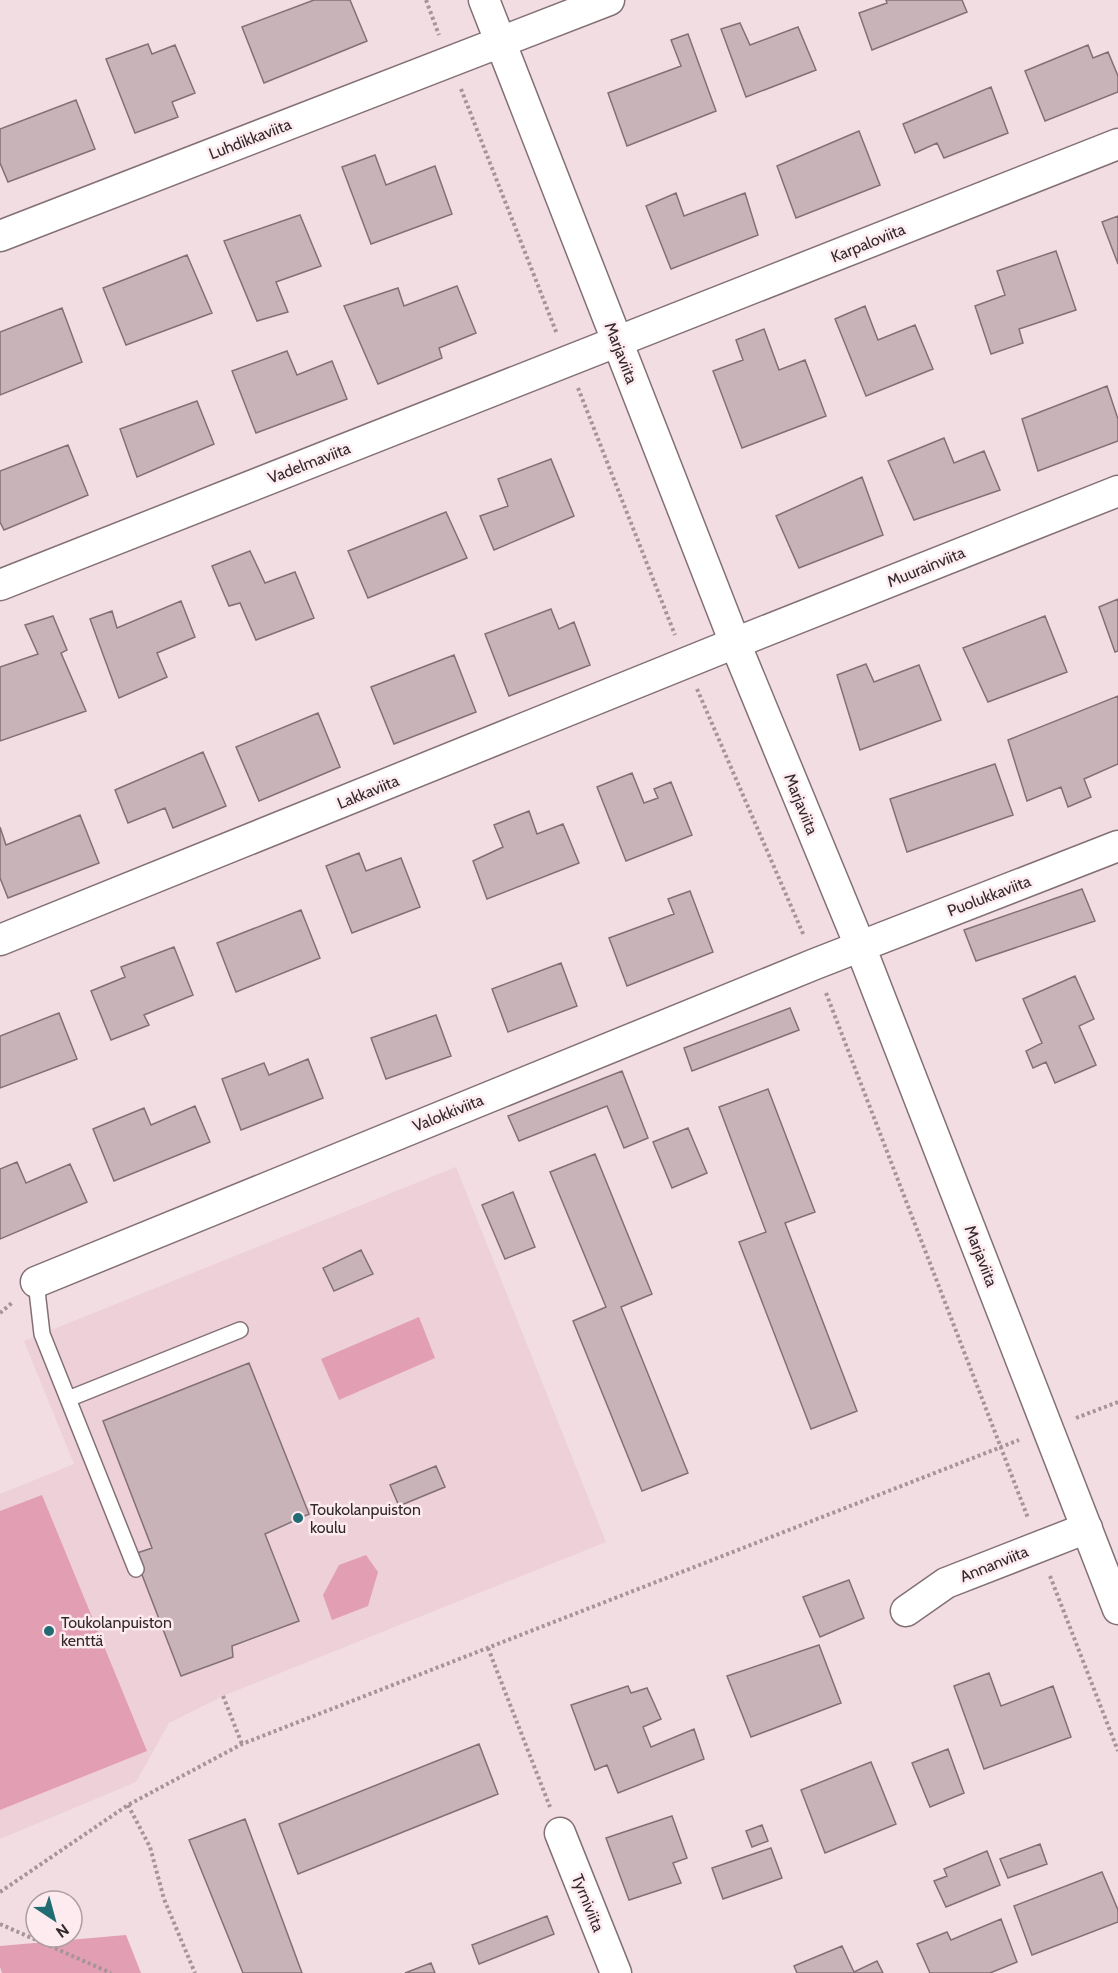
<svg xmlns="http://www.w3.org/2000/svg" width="1118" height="1973" font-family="Cabin,sans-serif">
  <rect width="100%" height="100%" fill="#f2dde3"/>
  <path fill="#edd0d8" d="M 456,1167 L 606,1542 L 223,1696 L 169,1723 L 136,1782 L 0,1839 L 0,1494 L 74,1464 L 24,1341 Z"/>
  <path fill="#e29eb3" d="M 419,1317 L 435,1358 L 339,1400 L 321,1359 Z
    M 42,1495 L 147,1751 L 0,1810 L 0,1511 Z
    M 366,1555 L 378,1572 L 368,1606 L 332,1620 L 323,1595 L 339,1565 Z
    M 126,1935 L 141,1973 L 2,1973 L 0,1967 L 0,1946 Z"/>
  <path fill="#c8b3b9" stroke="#837076" stroke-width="1.5" d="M 314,0 L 350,0 L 367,41 L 264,83 L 242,27 Z
    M 886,0 L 962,0 L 967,12 L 872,50 L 859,13 L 887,3 Z
    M 740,23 L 750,45 L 798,27 L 816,70 L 746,97 L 721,29 Z
    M 688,34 L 716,111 L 627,146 L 608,93 L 681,66 L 671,40 Z
    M 148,44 L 152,54 L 175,45 L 195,93 L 172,102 L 178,117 L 135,133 L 106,59 Z
    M 1088,45 L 1093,58 L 1108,52 L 1118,76 L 1118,92 L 1045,121 L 1025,71 Z
    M 991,87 L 1008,133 L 944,158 L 937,143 L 915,153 L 903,124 Z
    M 76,100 L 95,149 L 8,182 L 0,163 L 0,129 Z
    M 859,131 L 880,185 L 796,218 L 777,166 Z
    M 375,155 L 386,185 L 435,166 L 452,214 L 371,244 L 342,167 Z
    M 676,193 L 684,216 L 745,193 L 758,235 L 671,269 L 646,206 Z
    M 300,215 L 321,266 L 276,282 L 288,312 L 257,321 L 224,241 Z
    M 1118,216 L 1118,264 L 1102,222 Z
    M 1056,251 L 1076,310 L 1019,329 L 1023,343 L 991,354 L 975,306 L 1005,295 L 997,271 Z
    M 187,255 L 212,313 L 126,345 L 103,288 Z
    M 457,286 L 476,333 L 439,348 L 442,358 L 378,384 L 344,306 L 398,288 L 404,306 Z
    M 865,306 L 878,340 L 915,325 L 933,369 L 866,396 L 835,319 Z
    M 62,308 L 82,362 L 0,395 L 0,332 Z
    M 764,329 L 779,370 L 805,360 L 826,416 L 742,448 L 713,371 L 743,360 L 736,340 Z
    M 287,351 L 297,375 L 332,361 L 347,399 L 256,433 L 232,371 Z
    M 1107,386 L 1118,419 L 1118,441 L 1038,471 L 1022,419 Z
    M 197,401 L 214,444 L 137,477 L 120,429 Z
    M 944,438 L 954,463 L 984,451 L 1000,490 L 914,520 L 888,461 Z
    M 68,445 L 88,495 L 4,530 L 0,522 L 0,471 Z
    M 551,459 L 574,516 L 494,550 L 480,516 L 508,506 L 498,479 Z
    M 862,477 L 883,535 L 799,568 L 776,516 Z
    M 446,512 L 467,558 L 368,598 L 348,551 Z
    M 250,551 L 265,583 L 295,572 L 314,618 L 256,640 L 240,603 L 229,606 L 212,566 Z
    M 1118,599 L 1118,651 L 1115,652 L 1099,607 Z
    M 181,601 L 195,637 L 157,653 L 167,677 L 119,698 L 90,619 L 112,611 L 117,628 Z
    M 551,609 L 559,629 L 574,622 L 590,665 L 509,696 L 485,634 Z
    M 53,616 L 67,650 L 61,653 L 86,711 L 0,741 L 0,667 L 38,654 L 25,625 Z
    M 1045,616 L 1067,672 L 988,702 L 963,648 Z
    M 454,655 L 476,712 L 394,744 L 371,687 Z
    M 866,664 L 874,682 L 919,665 L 941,720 L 860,750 L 837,675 Z
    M 1118,696 L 1118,764 L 1084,779 L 1091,797 L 1068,807 L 1061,787 L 1027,801 L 1008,740 Z
    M 318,713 L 340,767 L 259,801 L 236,747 Z
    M 203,752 L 226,806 L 173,828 L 165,808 L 128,823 L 115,790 Z
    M 995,764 L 1013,815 L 907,852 L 890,799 Z
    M 632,773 L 644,803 L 658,798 L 654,789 L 671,782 L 692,835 L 626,861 L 597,787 Z
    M 529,811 L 537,834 L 563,824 L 579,863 L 487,899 L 473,861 L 503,847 L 494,825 Z
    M 80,815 L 99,863 L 8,898 L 0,878 L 0,827 L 6,845 Z
    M 359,853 L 366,871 L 401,858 L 420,907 L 352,933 L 326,866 Z
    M 1082,889 L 1095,921 L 976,961 L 964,930 Z
    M 690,891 L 713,952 L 627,986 L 609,938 L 674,914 L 668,899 Z
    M 301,910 L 320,958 L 236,992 L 217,943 Z
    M 174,947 L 193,995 L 144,1015 L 149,1025 L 111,1040 L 91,991 L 125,977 L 121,967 Z
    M 561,963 L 577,1006 L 508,1032 L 492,989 Z
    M 1075,976 L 1094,1019 L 1079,1026 L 1096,1065 L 1055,1083 L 1046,1062 L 1033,1068 L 1026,1051 L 1042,1043 L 1023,999 Z
    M 790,1008 L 799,1030 L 692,1071 L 684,1048 Z
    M 59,1013 L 77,1059 L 0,1088 L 0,1036 Z
    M 436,1015 L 451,1056 L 386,1079 L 371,1038 Z
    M 308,1059 L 323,1098 L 241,1130 L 222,1079 L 264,1063 L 269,1075 Z
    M 622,1071 L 648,1138 L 624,1148 L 607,1106 L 519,1141 L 508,1116 Z
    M 768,1089 L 815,1212 L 785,1223 L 857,1411 L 811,1429 L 739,1242 L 766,1232 L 719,1107 Z
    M 195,1106 L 210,1142 L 114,1181 L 93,1129 L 144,1108 L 151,1125 Z
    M 688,1128 L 707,1173 L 672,1188 L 653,1142 Z
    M 595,1154 L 652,1294 L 621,1307 L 688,1473 L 642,1491 L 573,1321 L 606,1307 L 550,1172 Z
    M 17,1162 L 26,1183 L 70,1164 L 87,1202 L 0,1239 L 0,1169 Z
    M 513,1192 L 535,1247 L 505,1259 L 482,1205 Z
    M 361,1250 L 373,1274 L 334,1291 L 323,1268 Z
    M 249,1363 L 309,1514 L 265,1534 L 299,1621 L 232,1646 L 233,1657 L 181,1676 L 134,1554 L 152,1548 L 103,1421 Z
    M 436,1466 L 445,1487 L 399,1506 L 390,1485 Z
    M 849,1580 L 864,1618 L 820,1637 L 803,1597 Z
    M 819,1645 L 841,1703 L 751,1737 L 727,1676 Z
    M 989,1673 L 1001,1706 L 1053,1686 L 1071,1737 L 984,1769 L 954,1686 Z
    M 628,1686 L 631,1693 L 647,1688 L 661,1719 L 643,1727 L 651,1747 L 694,1729 L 704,1759 L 618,1793 L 607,1765 L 595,1770 L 571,1705 Z
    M 479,1744 L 498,1794 L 298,1874 L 279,1824 Z
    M 948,1749 L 964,1793 L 930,1807 L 912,1763 Z
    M 871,1762 L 896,1824 L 825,1853 L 801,1790 Z
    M 672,1816 L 687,1858 L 673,1863 L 681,1883 L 629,1900 L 606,1838 Z
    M 245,1819 L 302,1973 L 243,1973 L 189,1840 Z
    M 762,1825 L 768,1841 L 752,1847 L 746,1831 Z
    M 1040,1844 L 1047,1864 L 1008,1878 L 1000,1859 Z
    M 771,1848 L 782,1878 L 723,1899 L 712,1868 Z
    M 987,1851 L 1000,1885 L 946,1907 L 934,1881 L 947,1876 L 944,1869 Z
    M 1102,1872 L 1118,1910 L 1118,1922 L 1032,1955 L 1014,1906 Z
    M 547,1916 L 554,1934 L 479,1964 L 472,1945 Z
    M 1001,1919 L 1017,1962 L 990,1973 L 930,1973 L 917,1944 L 947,1932 L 951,1940 Z
    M 842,1946 L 854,1972 L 877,1961 L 883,1973 L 797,1973 L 794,1966 Z
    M 431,1963 L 435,1973 L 405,1973 Z"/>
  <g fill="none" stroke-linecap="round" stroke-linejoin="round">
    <g stroke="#837075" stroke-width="18">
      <path id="service" d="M 36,1282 L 42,1334 L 136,1569
        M 68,1399 L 240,1330"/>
    </g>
    <g stroke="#837075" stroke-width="33">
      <path id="minor" d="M 484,0 L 735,643 L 860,946 L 1118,1609
        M 0,236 L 609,0
        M 0,585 L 1118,144
        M 0,940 L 735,643 L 1118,491
        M 36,1282 L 815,964 L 1118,846
        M 906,1611 L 946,1583 L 1087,1528
        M 560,1833 L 616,1973"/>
    </g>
    <path stroke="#a59599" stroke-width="4" stroke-dasharray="3 3" stroke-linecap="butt" d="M 426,0 L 439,35
      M 461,89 L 557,334
      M 578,388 L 675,635
      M 697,689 L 804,936
      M 826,993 L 1028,1518
      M 0,1313 L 13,1302
      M 1076,1418 L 1118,1402
      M 1050,1576 L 1118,1751
      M 488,1648 L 550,1807
      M 223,1696 L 242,1744
      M 128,1805 L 150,1847 L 164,1899 L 195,1973
      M 0,1892 L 128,1805 L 242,1744 L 1019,1440
      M 0,1924 L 111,1973"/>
    <use href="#service" stroke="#fff" stroke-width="15"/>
    <use href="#minor" stroke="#fff" stroke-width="30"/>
  </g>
  <g fill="#216c73" stroke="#fdebf0" stroke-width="2">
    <circle cx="298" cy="1518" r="6"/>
    <circle cx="49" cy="1631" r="6"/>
  </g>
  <g text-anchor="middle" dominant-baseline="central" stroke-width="5" stroke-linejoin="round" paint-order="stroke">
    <g font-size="16" fill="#322a2c" stroke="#fdebf0">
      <text transform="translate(250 139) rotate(-21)">Luhdikkaviita</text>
      <text transform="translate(868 243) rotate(-22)">Karpaloviita</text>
      <text transform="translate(621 353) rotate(69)">Marjaviita</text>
      <text transform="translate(309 463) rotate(-21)">Vadelmaviita</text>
      <text transform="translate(926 567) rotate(-22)">Muurainviita</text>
      <text transform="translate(368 792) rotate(-22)">Lakkaviita</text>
      <text transform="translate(801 804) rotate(68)">Marjaviita</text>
      <text transform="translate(989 896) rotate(-21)">Puolukkaviita</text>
      <text transform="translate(448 1113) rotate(-22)">Valokkiviita</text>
      <text transform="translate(981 1256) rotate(69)">Marjaviita</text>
      <text transform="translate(994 1564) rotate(-22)">Annanviita</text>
      <text transform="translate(588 1903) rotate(68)">Tyrniviita</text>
    </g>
    <g font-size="16" fill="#322a2c" stroke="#fdebf0" text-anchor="start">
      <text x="310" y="1509">Toukolanpuiston<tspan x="310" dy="18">koulu</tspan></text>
      <text x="61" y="1622">Toukolanpuiston<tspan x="61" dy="18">kenttä</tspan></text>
    </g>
  </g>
  <g transform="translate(54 1919) rotate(144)"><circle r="28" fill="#fdebf0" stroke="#ac9ea2" stroke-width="1.5"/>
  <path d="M0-4.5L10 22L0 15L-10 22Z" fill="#216c73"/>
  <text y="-9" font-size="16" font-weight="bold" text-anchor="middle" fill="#322a2c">N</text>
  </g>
</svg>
